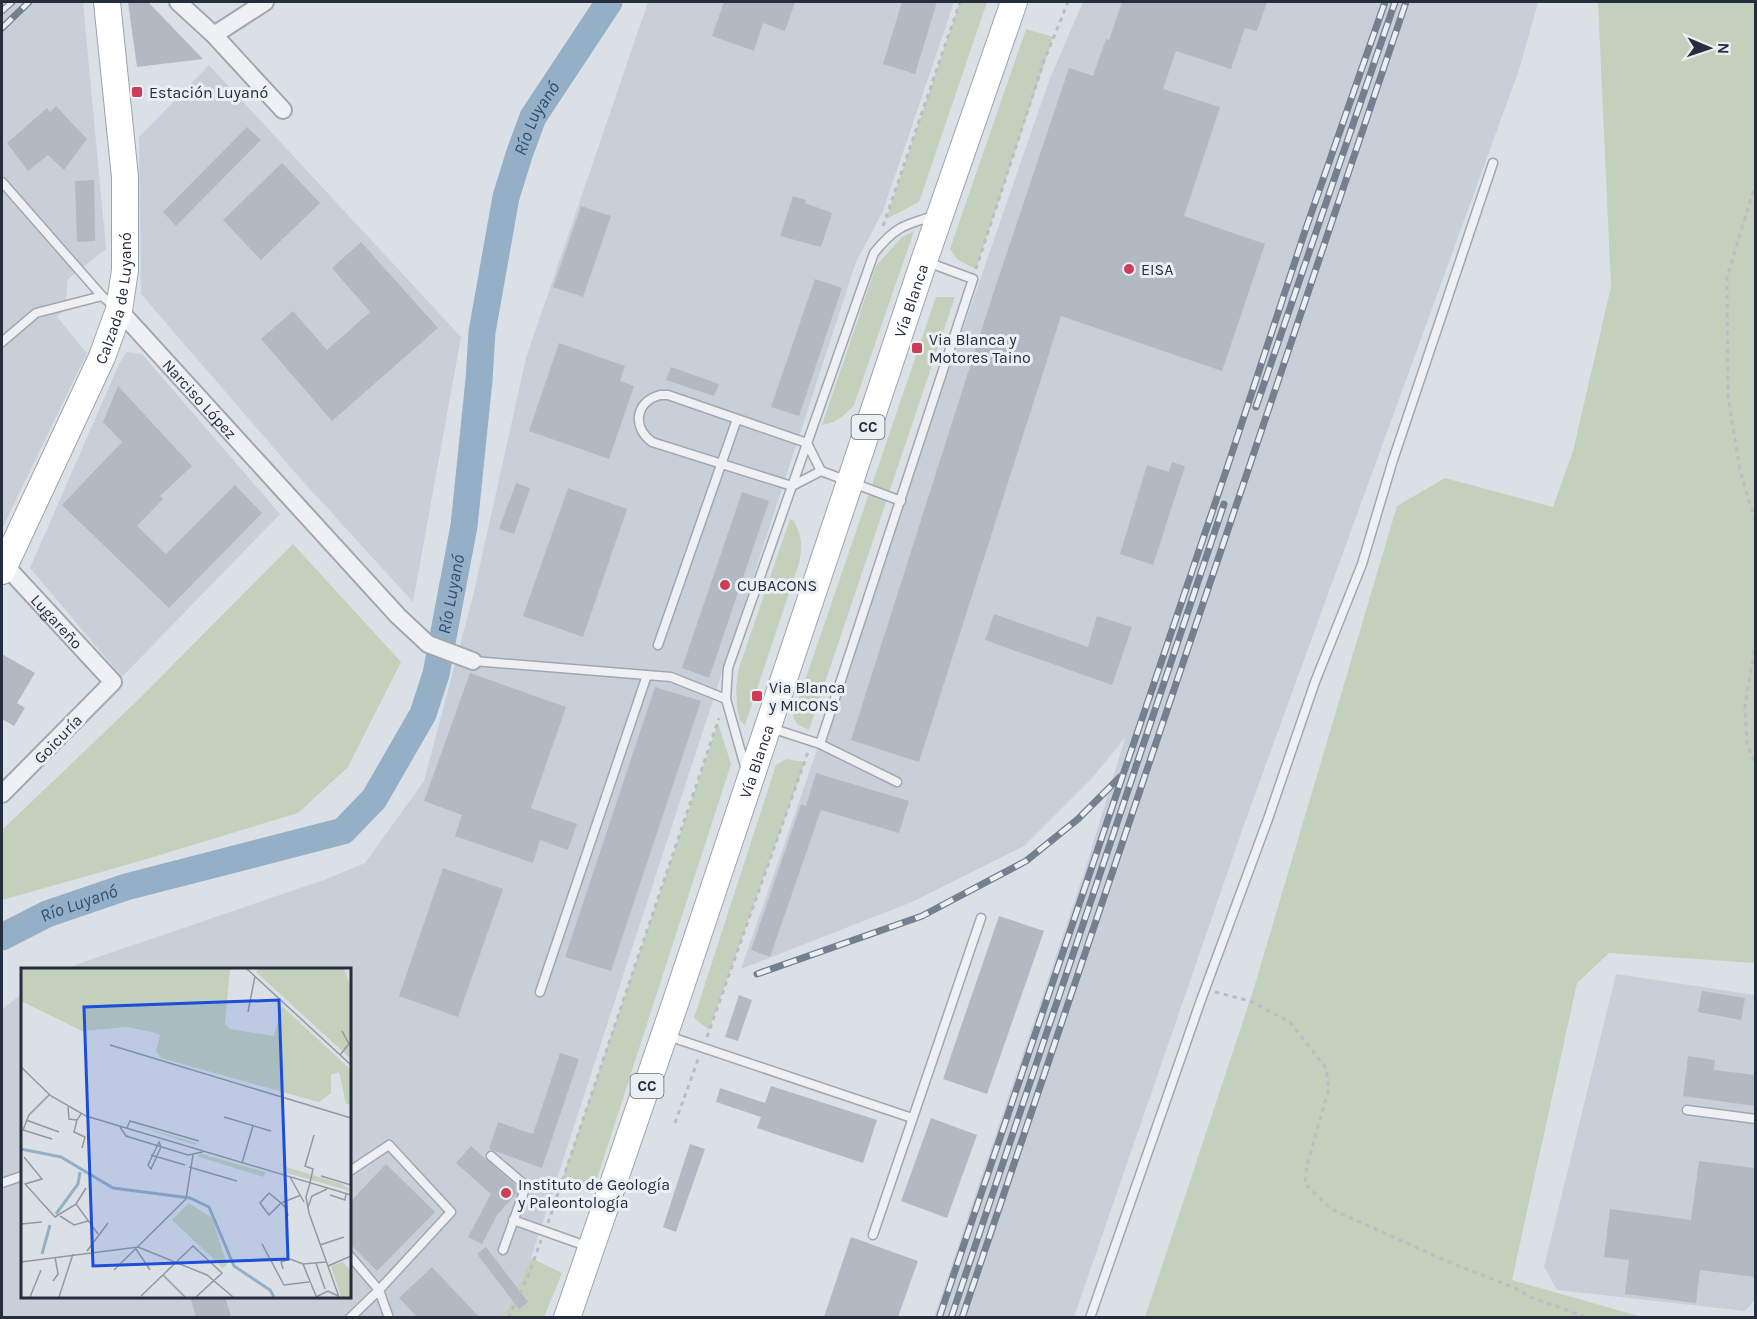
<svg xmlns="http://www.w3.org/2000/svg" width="1757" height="1319" font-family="Karla,sans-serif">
  <rect width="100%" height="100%" fill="#dbe0e6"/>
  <path fill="#c9cfd8" d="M 2,2 L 83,2 L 106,249 L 68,279 L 65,309 L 57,317 L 87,353 L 2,529 Z
    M 648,2 L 954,2 L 883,211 L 856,262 L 531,1258 L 511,1302 L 500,1317 L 2,1317 L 2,1009 L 22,994 L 22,1296 L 350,1296 L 350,970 L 63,969 L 324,880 L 365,863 L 424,781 L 473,596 L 526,358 Z
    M 1083,2 L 1538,2 L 1520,67 L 1245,822 L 1074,1317 L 934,1317 L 1086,867 L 1125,738 L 1092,778 L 1024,846 L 912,902 L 741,969 L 1050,78 Z
    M 209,65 L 461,337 L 413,602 L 299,477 L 141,294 L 139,137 Z
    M 127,352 L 142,354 L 280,514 L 122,677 L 30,568 L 120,362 Z
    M 1616,974 L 1755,995 L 1755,1300 L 1745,1311 L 1557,1290 L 1544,1267 Z"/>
  <path fill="#c2d0bc" d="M 960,2 L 987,2 L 919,202 L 886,219 Z
    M 1598,2 L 1756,2 L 1755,963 L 1609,953 L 1577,983 L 1512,1280 L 1642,1317 L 1145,1317 L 1253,991 L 1397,506 L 1445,478 L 1553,507 L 1573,451 L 1611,287 Z
    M 1026,29 L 1053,37 L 976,269 L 958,260 L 950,249 Z
    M 914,231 L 854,405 C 844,416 838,422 822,425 L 876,266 L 902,237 Z
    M 936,297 L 955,297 L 809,730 L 797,724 L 793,716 Z
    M 790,519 L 794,521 C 802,538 803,544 799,563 L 745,725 L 740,721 L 737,706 L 736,687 L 739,668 Z
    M 293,544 L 401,662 L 348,767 L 298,813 L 140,861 L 2,900 L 2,830 L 137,701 Z
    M 718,723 L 731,764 L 594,1188 L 563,1177 Z
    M 786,759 L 805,762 L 709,1030 L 694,1018 L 776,765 Z
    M 531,1258 L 562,1273 L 544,1317 L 500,1318 L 511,1302 Z"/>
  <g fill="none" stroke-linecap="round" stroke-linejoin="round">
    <path stroke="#95afc7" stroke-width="27" id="s1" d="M 2,937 L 47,914 L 126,887 L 343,831 L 374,799 L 423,714 L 436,674 L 464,526 L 479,380 L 482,332 L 506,197 L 520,152 L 533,117 L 609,2"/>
  </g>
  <path fill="#b2b9c3" d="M 128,2 L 148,2 L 203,59 L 137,67 Z
    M 724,2 L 795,2 L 785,31 L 763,23 L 754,51 L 712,36 Z
    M 902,2 L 937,2 L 915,74 L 883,64 Z
    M 1122,2 L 1267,2 L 1257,31 L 1245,28 L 1231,69 L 1176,51 L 1163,89 L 1220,107 L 1184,216 L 1265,244 L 1222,371 L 1061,316 L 919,762 L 851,740 L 993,294 L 1069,68 L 1093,76 L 1106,39 L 1109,40 Z
    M 56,106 L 87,139 L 64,170 L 48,155 L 28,171 L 7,143 L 47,108 L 50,112 Z
    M 247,127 L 261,140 L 176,226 L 163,212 Z
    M 282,163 L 320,203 L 261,260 L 223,220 Z
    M 94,180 L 95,241 L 77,242 L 75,181 Z
    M 793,196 L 806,200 L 805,203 L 832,213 L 821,247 L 780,236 Z
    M 581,206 L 611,216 L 583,297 L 553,287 Z
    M 361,242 L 438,328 L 332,421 L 261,339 L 293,311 L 327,350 L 370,312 L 332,268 Z
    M 815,279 L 842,288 L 799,416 L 771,407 Z
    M 559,343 L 625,366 L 620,381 L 634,386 L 609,459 L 529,431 Z
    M 671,367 L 719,384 L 714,396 L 666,380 Z
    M 118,386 L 192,466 L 160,496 L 163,499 L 137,526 L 166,554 L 235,485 L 262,513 L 169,608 L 62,505 L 122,442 L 103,422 Z
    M 1172,462 L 1185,466 L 1153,565 L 1120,554 L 1147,465 L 1169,472 Z
    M 516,483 L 530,488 L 514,534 L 499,529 Z
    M 568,488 L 627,509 L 583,637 L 523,616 Z
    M 742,492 L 769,501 L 709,678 L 682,668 Z
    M 994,614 L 1088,647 L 1097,616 L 1132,627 L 1112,685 L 985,640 Z
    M 2,654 L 35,673 L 17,703 L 25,708 L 14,726 L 2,719 Z
    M 470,673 L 566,707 L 531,808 L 577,824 L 568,850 L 540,840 L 533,863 L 455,836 L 462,815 L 424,801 Z
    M 655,687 L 701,701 L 611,971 L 565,957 Z
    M 816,773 L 909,801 L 899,833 L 821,810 L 770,957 L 751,950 L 801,804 L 806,806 Z
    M 443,868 L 503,889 L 458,1017 L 399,996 Z
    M 999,916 L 1044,931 L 987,1094 L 943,1079 Z
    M 1702,991 L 1745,998 L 1741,1020 L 1698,1012 Z
    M 739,995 L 752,1000 L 738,1041 L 725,1037 Z
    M 560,1053 L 579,1059 L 542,1168 L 489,1149 L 498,1122 L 533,1134 Z
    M 1688,1056 L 1715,1060 L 1714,1070 L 1755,1075 L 1755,1106 L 1683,1096 Z
    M 771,1086 L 877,1120 L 863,1163 L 757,1128 L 761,1117 L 716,1102 L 720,1088 L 765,1103 Z
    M 931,1118 L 977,1135 L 947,1218 L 901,1201 Z
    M 690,1144 L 705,1149 L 676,1232 L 663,1227 Z
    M 471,1146 L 519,1188 L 517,1193 L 497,1215 L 482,1244 L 468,1237 L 491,1194 L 456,1163 Z
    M 1699,1161 L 1755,1168 L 1755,1277 L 1700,1270 L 1696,1303 L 1625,1294 L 1629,1260 L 1604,1257 L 1610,1209 L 1691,1220 Z
    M 386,1164 L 435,1212 L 377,1271 L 350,1244 L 350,1202 Z
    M 851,1237 L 918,1261 L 898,1317 L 824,1317 Z
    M 486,1247 L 528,1302 L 519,1309 L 477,1254 Z
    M 432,1267 L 479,1317 L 417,1317 L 399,1298 Z
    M 190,1296 L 225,1296 L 231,1317 L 196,1317 Z"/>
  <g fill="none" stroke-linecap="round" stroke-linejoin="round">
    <g stroke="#a1a7b0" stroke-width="11">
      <path id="service" d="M 2,182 L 102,296 L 116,308
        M 2,342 L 36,313 L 102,296
        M 660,395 L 668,395 L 807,443 L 821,471 L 792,486 L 652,442 C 632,427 635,402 660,395 Z
        M 821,471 L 901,501
        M 658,645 L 737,419
        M 473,661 L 671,677 L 726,699
        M 771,728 L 820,744 L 897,782
        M 820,744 L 973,279 L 927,262
        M 746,770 L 726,699 L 728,668 L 874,253 C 894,228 903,225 934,216
        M 540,992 L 647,675
        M 668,1036 L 912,1118
        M 1687,1110 L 1756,1119
        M 491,1156 L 526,1186 L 503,1250
        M 350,1171 L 389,1145 L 451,1212 L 379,1290 L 350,1318
        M 2,1183 L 22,1176
        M 513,1220 L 589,1247
        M 873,1235 L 981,918
        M 350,1256 L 379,1290 L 389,1318
        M 1090,1318 L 1201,1000 L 1268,819 L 1315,682 L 1362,564 L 1393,460 L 1493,163"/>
    </g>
    <g stroke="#a1a7b0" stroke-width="20">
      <g id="minor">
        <path d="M 178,2 L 214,35 L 283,110"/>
        <path d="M 214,35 L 265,2"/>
        <path id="s2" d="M 119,310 L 398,616 L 428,644 L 473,661"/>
        <path id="s3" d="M 2,562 L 113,682 L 2,794"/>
      </g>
    </g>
    <g stroke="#9aa5b2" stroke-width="28">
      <g id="primary">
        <path id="s4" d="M 2,571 L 102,357 L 119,310 L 125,270 L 125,177 L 107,2"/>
        <path id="s5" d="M 567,1318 L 677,998 L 924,261 L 1014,2"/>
      </g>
    </g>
    <path stroke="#babec4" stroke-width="3" stroke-dasharray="4.5 4.5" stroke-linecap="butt" d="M 1756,182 L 1727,277 L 1728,396 L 1740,470 L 1756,524
      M 883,226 L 960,2
      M 976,269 L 1044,61 L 1068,2
      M 1756,642 L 1745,705 L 1747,744 L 1756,765
      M 1215,992 L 1250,1001 L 1290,1022 L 1326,1068 L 1329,1088 L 1307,1165 L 1305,1184 L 1331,1209 L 1451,1263 L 1513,1287 L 1533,1298 L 1588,1318
      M 707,1037 L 808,752
      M 675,1123 L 699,1057
      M 548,1223 L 719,718
      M 508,1318 L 529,1274 L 541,1240"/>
    <use href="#service" stroke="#eef0f4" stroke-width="8"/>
    <use href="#minor" stroke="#eef0f4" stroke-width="16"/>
    <use href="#primary" stroke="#fff" stroke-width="26"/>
    <g stroke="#748090" stroke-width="7">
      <path id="rail" d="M 2,11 L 12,2
        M 2,28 L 29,2
        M 1256,407 L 1395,2
        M 757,974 L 922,916 L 1026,861 L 1078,819 L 1120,777
        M 939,1318 L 1229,462 L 1304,234 L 1385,2
        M 951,1318 L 1224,504
        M 962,1318 L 1406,2"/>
    </g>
    <use href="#rail" stroke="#eaeff4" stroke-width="4.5" stroke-dasharray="14" stroke-linecap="butt"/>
  </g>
  <g fill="#cf3c58" stroke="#eaeff4" stroke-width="2">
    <rect x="131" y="86" width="12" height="12" rx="3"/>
    <circle cx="1129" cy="269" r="6"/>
    <rect x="911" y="342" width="12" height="12" rx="3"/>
    <circle cx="725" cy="585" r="6"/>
    <rect x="751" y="690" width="12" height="12" rx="3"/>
    <circle cx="506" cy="1193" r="6"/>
  </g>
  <g text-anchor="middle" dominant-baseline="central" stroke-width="6" stroke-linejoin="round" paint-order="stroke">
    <g fill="#eaeff4" stroke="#606873" stroke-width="1.5">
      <rect x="851.5" y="415" width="33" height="24" rx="4.5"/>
      <rect x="630.5" y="1074" width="33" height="24" rx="4.5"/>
    </g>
    <g font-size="15" font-weight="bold" fill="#252e3c">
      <text x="868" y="427">CC</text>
      <text x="647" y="1086">CC</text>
    </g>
    <g font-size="16" fill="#252e3c" stroke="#eaeff4" text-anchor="start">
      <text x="149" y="92">Estación Luyanó</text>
      <text x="1141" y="269">EISA</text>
      <text x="929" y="339">Via Blanca y<tspan x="929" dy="18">Motores Taino</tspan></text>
      <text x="737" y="585">CUBACONS</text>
      <text x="769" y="687">Via Blanca<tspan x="769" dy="18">y MICONS</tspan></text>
      <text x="518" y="1184">Instituto de Geología<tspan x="518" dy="18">y Paleontología</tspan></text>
    </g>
    <g font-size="16" fill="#252e3c" stroke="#eaeff4">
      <text stroke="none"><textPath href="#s4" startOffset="297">Calzada de Luyanó</textPath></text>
      <text stroke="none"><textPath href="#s5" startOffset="1074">Vía Blanca</textPath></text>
      <text stroke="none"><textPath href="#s2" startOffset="120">Narciso López</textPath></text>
      <text stroke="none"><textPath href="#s3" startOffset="81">Lugareño</textPath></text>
      <text transform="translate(58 739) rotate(-46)">Goicuría</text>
      <text stroke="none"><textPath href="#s5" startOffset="588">Vía Blanca</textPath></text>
    </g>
    <g font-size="18" font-style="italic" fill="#2f4f70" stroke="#eaeff4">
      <text stroke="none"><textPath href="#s1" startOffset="1110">Río Luyanó</textPath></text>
      <text stroke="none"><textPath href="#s1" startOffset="624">Río Luyanó</textPath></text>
      <text stroke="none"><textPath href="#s1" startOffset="84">Río Luyanó</textPath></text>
    </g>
  </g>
  <g transform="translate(21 968)">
    <rect width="330" height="330" fill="#dbe0e6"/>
    <path d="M 0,1 L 209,1 L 204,56 L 209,61 L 253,68 L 261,38 L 330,102 L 330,136 L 325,136 L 318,104 L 310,107 L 310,125 L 298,134 L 140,90 L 135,83 L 139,67 L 131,64 L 106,59 L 61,63 L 0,33 ZM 237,1 L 323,1 L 330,19 L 330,91 L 235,4 ZM 111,156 L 176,175 L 174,177 ZM 181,186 L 244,204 L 243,209 L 175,188 ZM 265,199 L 321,216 L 330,223 L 266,205 ZM 168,235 L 191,250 L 206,296 L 202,300 L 151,252 ZM 322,294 L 330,303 L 330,329 L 320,329 L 310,298 Z" fill="#c2d0bc"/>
    <path fill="none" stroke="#95afc7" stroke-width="3" d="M 0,181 L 40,189 L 92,220 L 169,230 L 188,239 L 213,298 L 249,322 L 253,329M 35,246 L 57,216 L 59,204M 21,286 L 29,257"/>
    <path fill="none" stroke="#9299a2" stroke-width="1.5" d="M 226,1 L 330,97M 227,44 L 234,8M 89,77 L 330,150M 319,87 L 328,76 L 321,63M 0,99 L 30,128 L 65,148 L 330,227M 28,127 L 8,147 L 2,162 L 31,171M 47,139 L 48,151 L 56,152 L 60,146M 203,149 L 250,163M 5,152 L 38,164M 56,152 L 53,164 L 64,169 L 61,180M 99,159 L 105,168 L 167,187 L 182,184M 106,160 L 109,153 L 178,173M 138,174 L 140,179 L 130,201 L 127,197 ZM 130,187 L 164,197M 3,189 L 21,211 L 4,216 L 34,249 L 55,236 L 77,266M 221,195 L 232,158M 168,199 L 216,213M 300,208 L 330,217M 269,209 L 283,234M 289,215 L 292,201 L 284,198 L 293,167M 289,215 L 285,229 L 288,245 L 318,329M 309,227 L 324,232 L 325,226M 55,236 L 65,220M 287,239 L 291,228 L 306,221M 39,248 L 53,257 L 67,253M 267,248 L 265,240 L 260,235 L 248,225 L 239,235 L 248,247 L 260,235 L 280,227M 0,256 L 21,254M 241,276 L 263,317 L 288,314M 299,277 L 323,269M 115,281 L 129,302M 66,283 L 87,255M 0,294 L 117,279 L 186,307 L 212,329M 295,295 L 304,321M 282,296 L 295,328M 307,298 L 330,288M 262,301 L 260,294 L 269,291 L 282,296 L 305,294M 93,302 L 165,231 L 172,187M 142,307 L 164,329M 32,313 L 37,306 L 34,289M 120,328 L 172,278 L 201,305 L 175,329M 9,329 L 20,302M 38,329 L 52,286M 295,329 L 307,323 L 317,328"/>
    <path fill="#1d4ed8" fill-opacity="0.15" stroke="#1d4ed8" stroke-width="3" d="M 258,32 L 267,291 L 72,298 L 63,39 Z"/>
    <rect width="330" height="330" fill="none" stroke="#252e3c" stroke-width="3"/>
  </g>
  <rect width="1757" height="1319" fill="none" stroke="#252e3c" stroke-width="6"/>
  <g transform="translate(1709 48) rotate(92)" stroke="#eaeff4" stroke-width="4.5" paint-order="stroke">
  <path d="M0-4.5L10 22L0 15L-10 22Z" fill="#252e3c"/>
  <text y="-9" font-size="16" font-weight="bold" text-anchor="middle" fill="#252e3c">N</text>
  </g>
</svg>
